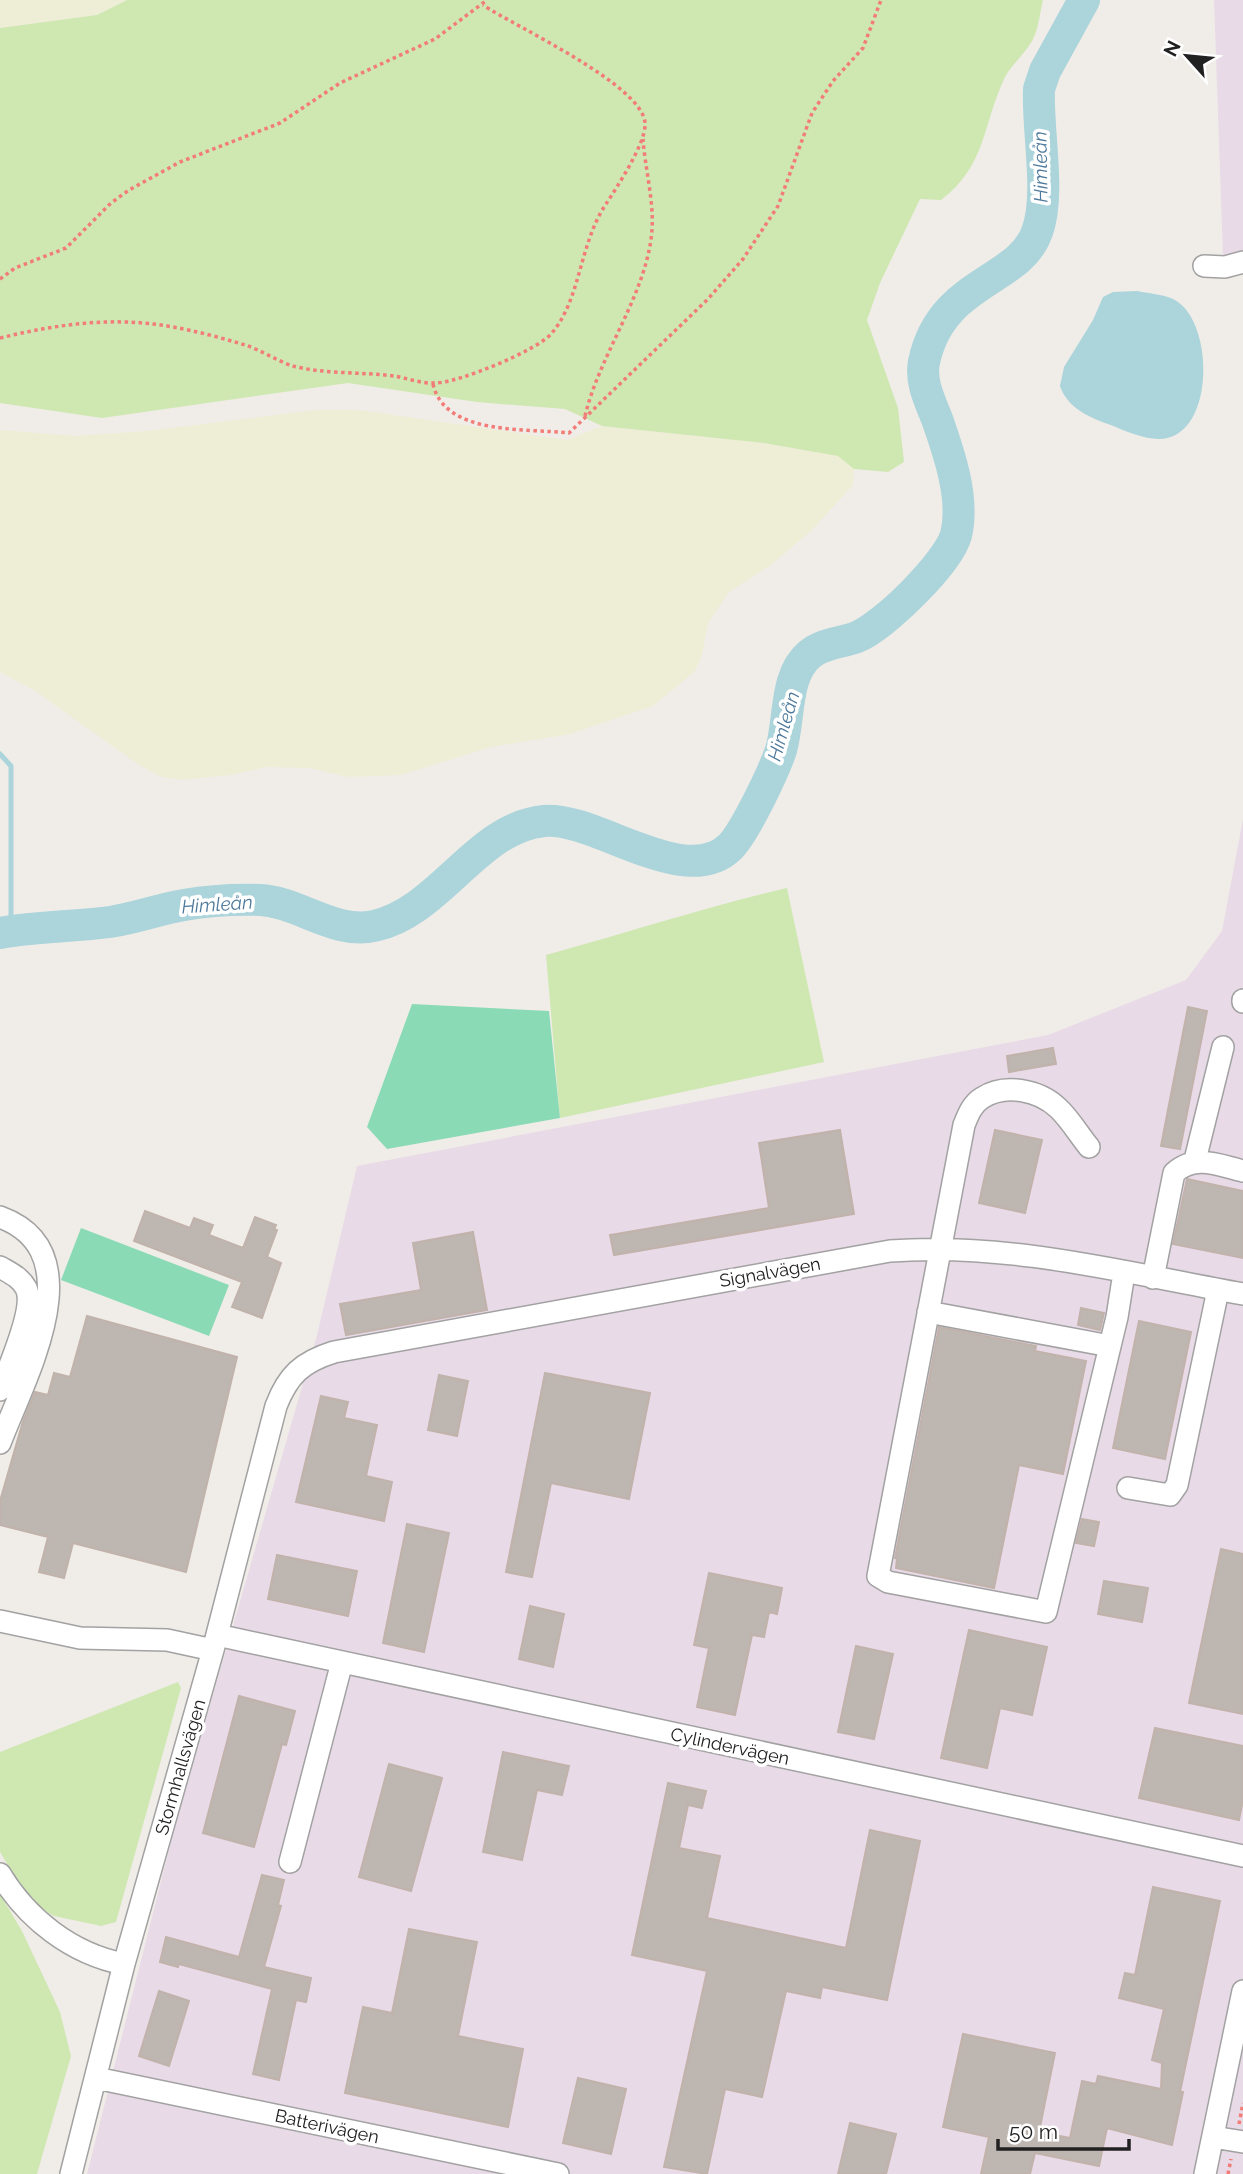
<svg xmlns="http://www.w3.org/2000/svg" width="1243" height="2174" font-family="Raleway,sans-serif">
  <rect width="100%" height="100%" fill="#f0ede8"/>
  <path fill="#e9dae7" d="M 1214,0 L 1243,0 L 1243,257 L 1223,257 Z
    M 1243,819 L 1243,2174 L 87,2174 L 175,1826 L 317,1335 L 357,1166 L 1048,1035 L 1186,980 L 1222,931 Z"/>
  <path fill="#edeed5" d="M 0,0 L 127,0 L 97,15 L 0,28 Z
    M 316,410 L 359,410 L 567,440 L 602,426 L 764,443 L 839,456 L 854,469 L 853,485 L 811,531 L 772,564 L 729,592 L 708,623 L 702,655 L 695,671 L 653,706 L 570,734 L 491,747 L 401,775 L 348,777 L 310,768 L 267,767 L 230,775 L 183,780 L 162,777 L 139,765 L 34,690 L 0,672 L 0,430 L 77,436 L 147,431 Z"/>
  <path fill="#cfe7b1" d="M 127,0 L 1043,0 C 1040,12 1039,26 1034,37 C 1027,52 1013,63 1005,77 C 982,125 987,165 941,200 L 920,199 L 880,283 L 867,320 L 898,408 L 904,462 L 888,472 L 854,469 L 838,456 L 764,443 L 602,426 L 565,409 L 477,402 L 348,383 L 102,418 L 0,403 L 0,28 L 97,15 Z
    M 787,888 L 824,1062 L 560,1118 L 546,955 C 627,933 706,907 787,888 Z
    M 178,1682 L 181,1688 L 116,1922 L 101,1926 L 54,1916 L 34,1904 L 13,1874 L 0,1852 L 0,1752 Z
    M 0,1894 L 22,1931 L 60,2012 L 71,2056 L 37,2174 L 0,2174 Z"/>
  <path fill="#8bdab6" d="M 412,1004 L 549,1011 L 560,1118 L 387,1149 L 367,1127 Z
    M 81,1228 L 229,1285 L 209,1336 L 61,1280 Z"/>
  <path fill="#abd4db" d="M 1137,291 C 1150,294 1167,294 1178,302 C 1215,328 1214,439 1159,439 C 1142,439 1124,430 1108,424 C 1088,417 1067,407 1060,386 L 1064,367 L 1093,320 L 1103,297 L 1113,292 Z"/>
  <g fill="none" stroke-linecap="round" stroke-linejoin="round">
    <path stroke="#abd4db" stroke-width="5" d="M 0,754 L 11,766 L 11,931"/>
    <path stroke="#abd4db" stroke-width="32" d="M 0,933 C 36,926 73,927 110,922 C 136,918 160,909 184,905 C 207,901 237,899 260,900 C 299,902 335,935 374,926 C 440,912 477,827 544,821 C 595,816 685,891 730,847 C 745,832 774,771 781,750 C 790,720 784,675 810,654 C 824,643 841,643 857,637 C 884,626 948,563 956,535 C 965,499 949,453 937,419 C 930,401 920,382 924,362 C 941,280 1019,283 1037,232 C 1051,195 1037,130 1039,89 L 1045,71 L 1084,0"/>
  </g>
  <path fill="#beb6b1" stroke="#c1b3ab" stroke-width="2" d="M 1188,1007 L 1207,1011 L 1180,1149 L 1161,1146 Z
    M 1053,1048 L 1056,1064 L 1009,1072 L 1007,1056 Z
    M 840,1130 L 854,1214 L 614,1255 L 610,1235 L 769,1208 L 759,1143 Z
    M 995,1130 L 1042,1140 L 1025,1213 L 979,1203 Z
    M 1187,1179 L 1243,1191 L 1243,1258 L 1173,1244 Z
    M 145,1211 L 190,1228 L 194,1218 L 213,1225 L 209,1235 L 243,1248 L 255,1217 L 276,1225 L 274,1229 L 277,1230 L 267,1257 L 281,1263 L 262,1318 L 232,1307 L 242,1282 L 134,1241 Z
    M 473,1232 L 487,1310 L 346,1335 L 340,1304 L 421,1290 L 413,1243 Z
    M 1081,1308 L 1104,1313 L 1100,1330 L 1078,1325 Z
    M 87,1316 L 237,1357 L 186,1572 L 73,1543 L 64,1578 L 39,1572 L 48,1537 L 0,1525 L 0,1501 L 23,1421 L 35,1392 L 48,1395 L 54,1373 L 70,1377 Z
    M 1139,1321 L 1191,1332 L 1165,1459 L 1113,1448 Z
    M 939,1327 L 1036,1346 L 1035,1351 L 1086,1361 L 1063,1474 L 1019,1465 L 994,1588 L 896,1568 L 897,1559 L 895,1558 Z
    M 545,1373 L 650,1393 L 629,1499 L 551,1483 L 532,1577 L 506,1572 Z
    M 439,1375 L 468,1381 L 457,1436 L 428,1430 Z
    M 321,1396 L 348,1402 L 344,1418 L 377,1425 L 366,1476 L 392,1482 L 384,1521 L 296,1502 Z
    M 1082,1519 L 1099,1522 L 1094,1546 L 1076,1543 Z
    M 407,1524 L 449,1533 L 424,1652 L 383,1643 Z
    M 1221,1549 L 1243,1554 L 1243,1714 L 1189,1703 Z
    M 277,1555 L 357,1571 L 348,1616 L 268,1599 Z
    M 709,1573 L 782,1588 L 777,1614 L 769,1612 L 764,1637 L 752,1635 L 735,1715 L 697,1707 L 709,1648 L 694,1645 Z
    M 1104,1581 L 1148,1588 L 1142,1622 L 1098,1614 Z
    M 530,1606 L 564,1614 L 553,1667 L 519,1659 Z
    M 969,1630 L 1047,1647 L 1032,1715 L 1000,1708 L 987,1768 L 941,1758 Z
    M 856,1646 L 893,1654 L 874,1739 L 838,1732 Z
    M 239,1696 L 295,1711 L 286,1745 L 282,1744 L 254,1847 L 203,1833 Z
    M 1155,1728 L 1243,1746 L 1243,1800 L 1239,1820 L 1139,1798 Z
    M 503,1752 L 569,1766 L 562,1795 L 537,1790 L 522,1860 L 483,1852 Z
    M 389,1764 L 442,1778 L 411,1891 L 359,1877 Z
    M 668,1783 L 706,1791 L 702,1808 L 688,1805 L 679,1848 L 720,1856 L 707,1918 L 846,1948 L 870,1830 L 920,1841 L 887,2000 L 822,1987 L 820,1998 L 786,1991 L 762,2097 L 725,2089 L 707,2174 L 664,2167 L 707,1971 L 632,1955 Z
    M 262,1875 L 284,1880 L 278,1905 L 281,1906 L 264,1967 L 311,1978 L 306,2002 L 296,2000 L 279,2080 L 253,2074 L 272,1989 L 179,1964 L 178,1967 L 160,1962 L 166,1937 L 239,1957 Z
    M 1153,1887 L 1220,1901 L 1180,2092 L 1183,2092 L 1172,2145 L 1107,2128 L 1099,2166 L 1035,2153 L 1030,2174 L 981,2174 L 989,2137 L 943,2127 L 963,2034 L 1055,2053 L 1039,2132 L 1070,2138 L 1082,2081 L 1096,2084 L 1098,2076 L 1161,2089 L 1162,2063 L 1152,2060 L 1164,2009 L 1119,1998 L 1125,1973 L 1135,1975 Z
    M 409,1929 L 477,1942 L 458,2036 L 523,2049 L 508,2127 L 345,2093 L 363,2007 L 392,2013 Z
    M 159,1991 L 189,2001 L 169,2066 L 139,2056 Z
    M 578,2078 L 626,2089 L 611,2154 L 563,2143 Z
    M 850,2123 L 896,2134 L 886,2174 L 838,2174 Z"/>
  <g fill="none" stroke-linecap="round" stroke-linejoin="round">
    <g stroke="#a2a2a2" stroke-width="24">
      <path id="minor" d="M 1204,266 L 1225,267 L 1243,262
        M 1243,1002 L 1243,1000
        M 1089,1147 C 1079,1135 1070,1119 1058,1108 C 1039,1090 1005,1083 982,1098 C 972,1104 968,1115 964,1125 L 878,1576 L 888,1582 L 1046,1612 L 1117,1317 L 1124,1273
        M 1195,1160 L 1223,1047
        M 0,1217 C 96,1252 24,1379 0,1443
        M 0,1267 C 10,1273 20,1277 26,1288 C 36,1308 8,1369 0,1390
        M 1153,1278 L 1174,1173 C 1195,1154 1218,1165 1243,1171
        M 928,1312 L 1110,1346
        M 1128,1488 L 1170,1495 L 1177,1485 L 1218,1290
        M 0,1621 L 80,1638 L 167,1640 L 213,1650
        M 217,1635 L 1243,1856
        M 290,1862 L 342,1662
        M 0,1874 C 27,1919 72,1954 124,1964
        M 96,2078 L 558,2174
        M 1213,2137 L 1243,2142
        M 71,2174 L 124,1964 L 213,1650 L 276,1406 C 288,1375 302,1362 334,1352 L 890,1251 C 1008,1242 1127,1273 1243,1294
        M 1205,2174 L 1243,1991"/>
    </g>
    <path stroke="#f27c77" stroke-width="3.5" stroke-dasharray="3.5 3.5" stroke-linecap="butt" d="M 0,279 L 15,268 L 66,248 L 111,203 L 129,190 L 180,162 L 280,123 L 340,83 L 435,39 L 487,0
      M 0,338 C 58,324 114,316 173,327 C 196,331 222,338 245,345 C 261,350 277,361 293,366 C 322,374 363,372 394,376 C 407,378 422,384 435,383 C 458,383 536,351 551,334 C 581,300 579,244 606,204 C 617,187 646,143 645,124 C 645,86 516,27 483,5
      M 433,384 C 445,436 526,428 569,433 L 708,299 L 743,259 L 778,206 L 812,113 L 833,81 L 863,48 L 881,0
      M 585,416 C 600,353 647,294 652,230 C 654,201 645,168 643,139
      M 1239,2124 L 1243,2103
      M 1228,2174 L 1231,2159"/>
    <use href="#minor" stroke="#fff" stroke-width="21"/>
  </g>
  <g text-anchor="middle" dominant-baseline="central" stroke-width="7" stroke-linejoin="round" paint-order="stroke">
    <g font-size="18" fill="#212121" stroke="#fff">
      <text transform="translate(770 1272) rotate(-10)">Signalvägen</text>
      <text transform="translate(730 1746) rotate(12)">Cylindervägen</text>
      <text transform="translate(180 1767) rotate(-74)">Stormhallsvägen</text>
      <text transform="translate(327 2126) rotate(12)">Batterivägen</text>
    </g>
    <g font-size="19" font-style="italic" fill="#4c799c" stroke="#fff">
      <text transform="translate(1040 167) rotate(-91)">Himleån</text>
      <text transform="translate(783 726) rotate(-74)">Himleån</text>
      <text transform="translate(217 904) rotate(-4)">Himleån</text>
    </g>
  </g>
  <g transform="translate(1187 56) rotate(297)" stroke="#ffffff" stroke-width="5" paint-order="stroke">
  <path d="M0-5L12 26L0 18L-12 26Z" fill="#212121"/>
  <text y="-10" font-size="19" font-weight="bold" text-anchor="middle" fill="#212121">N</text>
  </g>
  <path d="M998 2139v10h131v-10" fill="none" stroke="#212121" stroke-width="3.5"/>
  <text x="1009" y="2139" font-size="21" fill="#212121" stroke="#ffffff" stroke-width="5" paint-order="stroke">50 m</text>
</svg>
